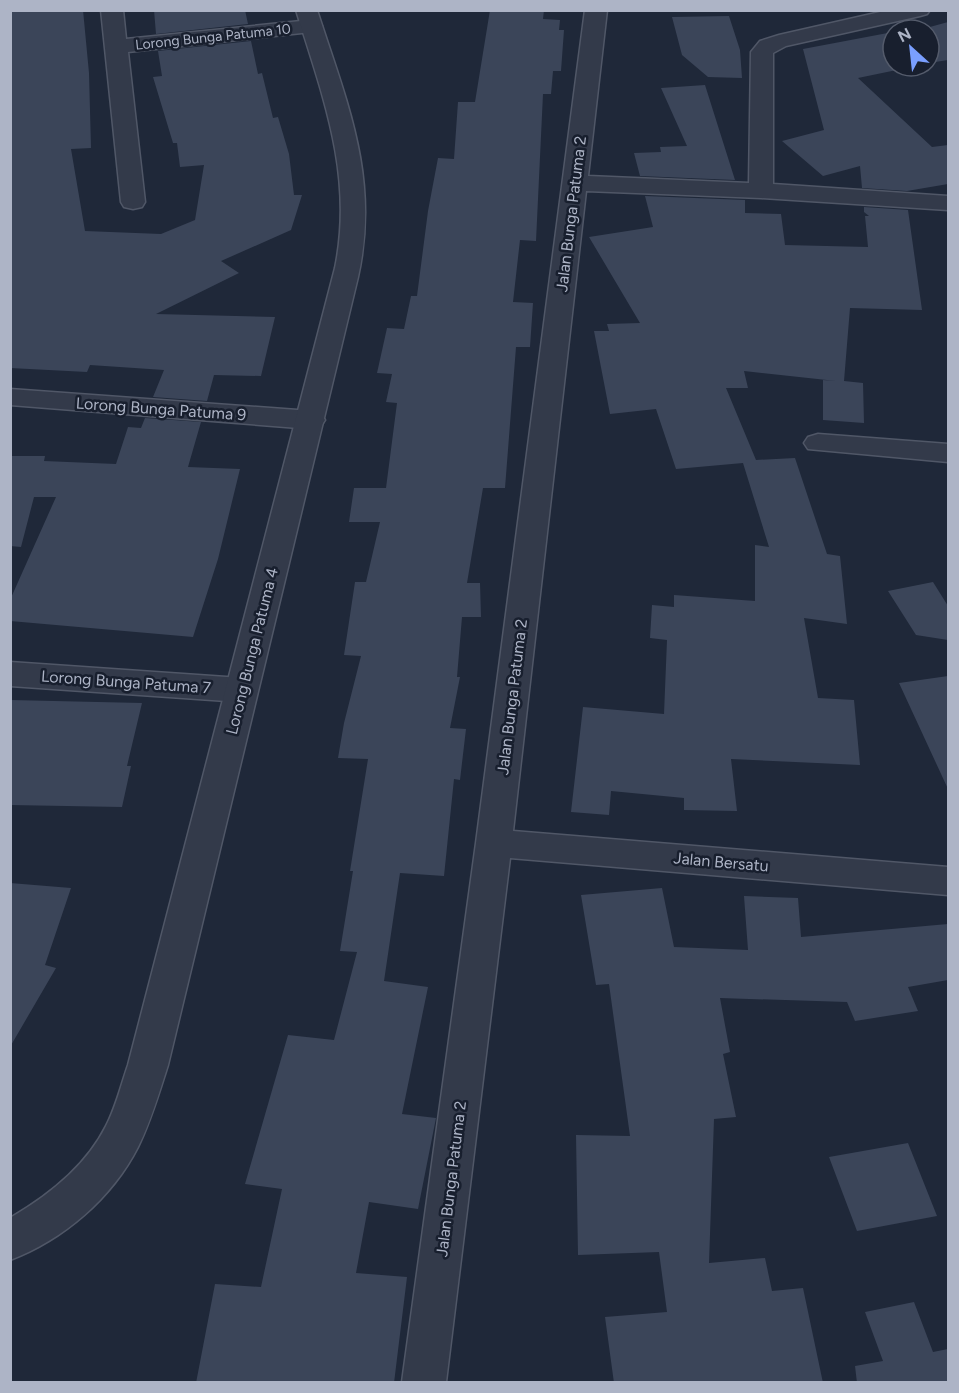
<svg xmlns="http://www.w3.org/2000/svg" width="959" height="1393" font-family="Figtree,sans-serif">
  <rect width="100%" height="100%" fill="#1f2839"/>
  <path fill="#3b4559" d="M 10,10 L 83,10 L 89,73 L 91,148 L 71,149 L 85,231 L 161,234 L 195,220 L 204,165 L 180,167 L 177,143 L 173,143 L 153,77 L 162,76 L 158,51 L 251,41 L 258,74 L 262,73 L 273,118 L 278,117 L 289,154 L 294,195 L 302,195 L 291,230 L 221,261 L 239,273 L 156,314 L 275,317 L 261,376 L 214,375 L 207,401 L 153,397 L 164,370 L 90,365 L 87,372 L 10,368 Z
    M 154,10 L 245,10 L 248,24 L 156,34 Z
    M 490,10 L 544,10 L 543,19 L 560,20 L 559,30 L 564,30 L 561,71 L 553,71 L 551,94 L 543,94 L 536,241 L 520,240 L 513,302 L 533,303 L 530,347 L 516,347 L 505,488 L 483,488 L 467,583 L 480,583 L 481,617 L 462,617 L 457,677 L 460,677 L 450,728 L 466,729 L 460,780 L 454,779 L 444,876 L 400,873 L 384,981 L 428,987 L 402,1114 L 436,1118 L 418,1209 L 369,1202 L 356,1273 L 407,1277 L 394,1383 L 196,1383 L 215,1284 L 261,1287 L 282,1189 L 245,1184 L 288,1035 L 334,1040 L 357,952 L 340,951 L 353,871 L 350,871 L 368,759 L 338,758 L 344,723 L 361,656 L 344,655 L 355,582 L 366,582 L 380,522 L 349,522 L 354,488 L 386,488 L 397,403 L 386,402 L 392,374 L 377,373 L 387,328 L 404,329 L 411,296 L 417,296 L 428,211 L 438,158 L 454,159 L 458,102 L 475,102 Z
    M 729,16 L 740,50 L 742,78 L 708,77 L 682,55 L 672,17 Z
    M 948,22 L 948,60 L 929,63 L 929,30 L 919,30 Z
    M 893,32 L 893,66 L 916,66 L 858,78 L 932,147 L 948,145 L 948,184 L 907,191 L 862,188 L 860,166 L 823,176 L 782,141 L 824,130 L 803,49 Z
    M 705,85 L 735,180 L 640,176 L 634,153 L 661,152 L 660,147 L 687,146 L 661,88 Z
    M 645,196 L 745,200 L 745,213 L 781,214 L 785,245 L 868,247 L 865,216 L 869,216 L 864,212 L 864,207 L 908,210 L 922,310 L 850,308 L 844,381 L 863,383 L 864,423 L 823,420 L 823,380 L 836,381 L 744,371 L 748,388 L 726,388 L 756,460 L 795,458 L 827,554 L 840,556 L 847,624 L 804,618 L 818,698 L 854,700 L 860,765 L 731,759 L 737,811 L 684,810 L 684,798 L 611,791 L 609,815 L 571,812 L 583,707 L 664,714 L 667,640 L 650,638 L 652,605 L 674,607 L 674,595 L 755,601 L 755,545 L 769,547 L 743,463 L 676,469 L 656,409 L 610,414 L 594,331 L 609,331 L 607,324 L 640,323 L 589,237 L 653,227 Z
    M 145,418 L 201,422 L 188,467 L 240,469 L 218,559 L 193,637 L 10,621 L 10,600 L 56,497 L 34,497 L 21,547 L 10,546 L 10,456 L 45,456 L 44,461 L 116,464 L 128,427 L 141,428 Z
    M 933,582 L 948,606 L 948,640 L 916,635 L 888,591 Z
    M 948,676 L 948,789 L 899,683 Z
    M 10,700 L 142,703 L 127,766 L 131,766 L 122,807 L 10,805 Z
    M 10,883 L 71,888 L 45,965 L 56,968 L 10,1047 Z
    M 662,888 L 674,947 L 748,950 L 744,896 L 798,898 L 801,937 L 948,924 L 948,980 L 908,987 L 918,1011 L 855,1021 L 847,1002 L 720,998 L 730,1052 L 723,1054 L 736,1117 L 714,1119 L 709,1263 L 765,1258 L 772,1291 L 803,1288 L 823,1383 L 614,1383 L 605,1317 L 667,1312 L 659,1252 L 578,1255 L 576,1135 L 630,1136 L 609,984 L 596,985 L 581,895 Z
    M 908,1143 L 937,1216 L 857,1231 L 829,1157 Z
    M 914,1302 L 933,1352 L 948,1349 L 948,1383 L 857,1383 L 855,1366 L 883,1361 L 865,1312 Z"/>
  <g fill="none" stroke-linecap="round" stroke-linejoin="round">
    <g stroke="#505767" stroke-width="3">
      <path id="minor" d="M 101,10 L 123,10 L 126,39 L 311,20 L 319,21 L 322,26 L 319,31 L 311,32 L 128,52 L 145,202 L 142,207 L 133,209 L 124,207 L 121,202 Z
        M 585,10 L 607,10 L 588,176 L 749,183 L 751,52 L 760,41 L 779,35 L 889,10 L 930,10 L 927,14 L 920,16 L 786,46 L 773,53 L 773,184 L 948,196 L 948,210 L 761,198 L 586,191 L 513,831 L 948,867 L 948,895 L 510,858 L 446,1382 L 402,1382 L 476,843 Z
        M 10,389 L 311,411 L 321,414 L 325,420 L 321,426 L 311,429 L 10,405 Z
        M 818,434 L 948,444 L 948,462 L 808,449 L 804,443 L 808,437 Z
        M 10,662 L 241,678 L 253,682 L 257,690 L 253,698 L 241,702 L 10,686 Z"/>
    </g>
    <g stroke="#505767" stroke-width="3">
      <path id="tertiary" d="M 296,10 L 317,10 C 347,103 380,178 358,277 L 168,1065 C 159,1093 151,1121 138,1147 C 112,1198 63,1240 10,1260 L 10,1218 C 48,1196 86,1166 106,1126 C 116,1107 121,1085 128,1065 L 335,268 C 354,176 323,97 296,10 Z"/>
    </g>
    <use href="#minor" fill="#333a4a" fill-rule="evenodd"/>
    <use href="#tertiary" fill="#333a4a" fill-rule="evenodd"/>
  </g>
  <g text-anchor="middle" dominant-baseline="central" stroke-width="5" stroke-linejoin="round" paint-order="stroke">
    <g font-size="14" fill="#adb4c6" stroke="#181f2e">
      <text transform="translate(213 37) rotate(-6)">Lorong Bunga Patuma 10</text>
    </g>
    <g font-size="16" fill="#adb4c6" stroke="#181f2e">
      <text transform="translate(571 214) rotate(-83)">Jalan Bunga Patuma 2</text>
      <text transform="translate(161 409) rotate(4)">Lorong Bunga Patuma 9</text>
      <text transform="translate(252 651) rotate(-76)">Lorong Bunga Patuma 4</text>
      <text transform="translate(126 682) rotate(4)">Lorong Bunga Patuma 7</text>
      <text transform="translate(512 697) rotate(-83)">Jalan Bunga Patuma 2</text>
      <text transform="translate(721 862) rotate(5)">Jalan Bersatu</text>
      <text transform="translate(451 1179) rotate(-83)">Jalan Bunga Patuma 2</text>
    </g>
  </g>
  <rect width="959" height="1393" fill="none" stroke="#adb4c6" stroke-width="24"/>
  <g transform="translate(911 48) rotate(333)"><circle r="28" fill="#181f2e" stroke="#545b6b" stroke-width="1.5"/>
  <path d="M0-4.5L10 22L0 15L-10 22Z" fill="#7a9fff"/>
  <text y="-9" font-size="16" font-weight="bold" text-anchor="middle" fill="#adb4c6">N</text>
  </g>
</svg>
